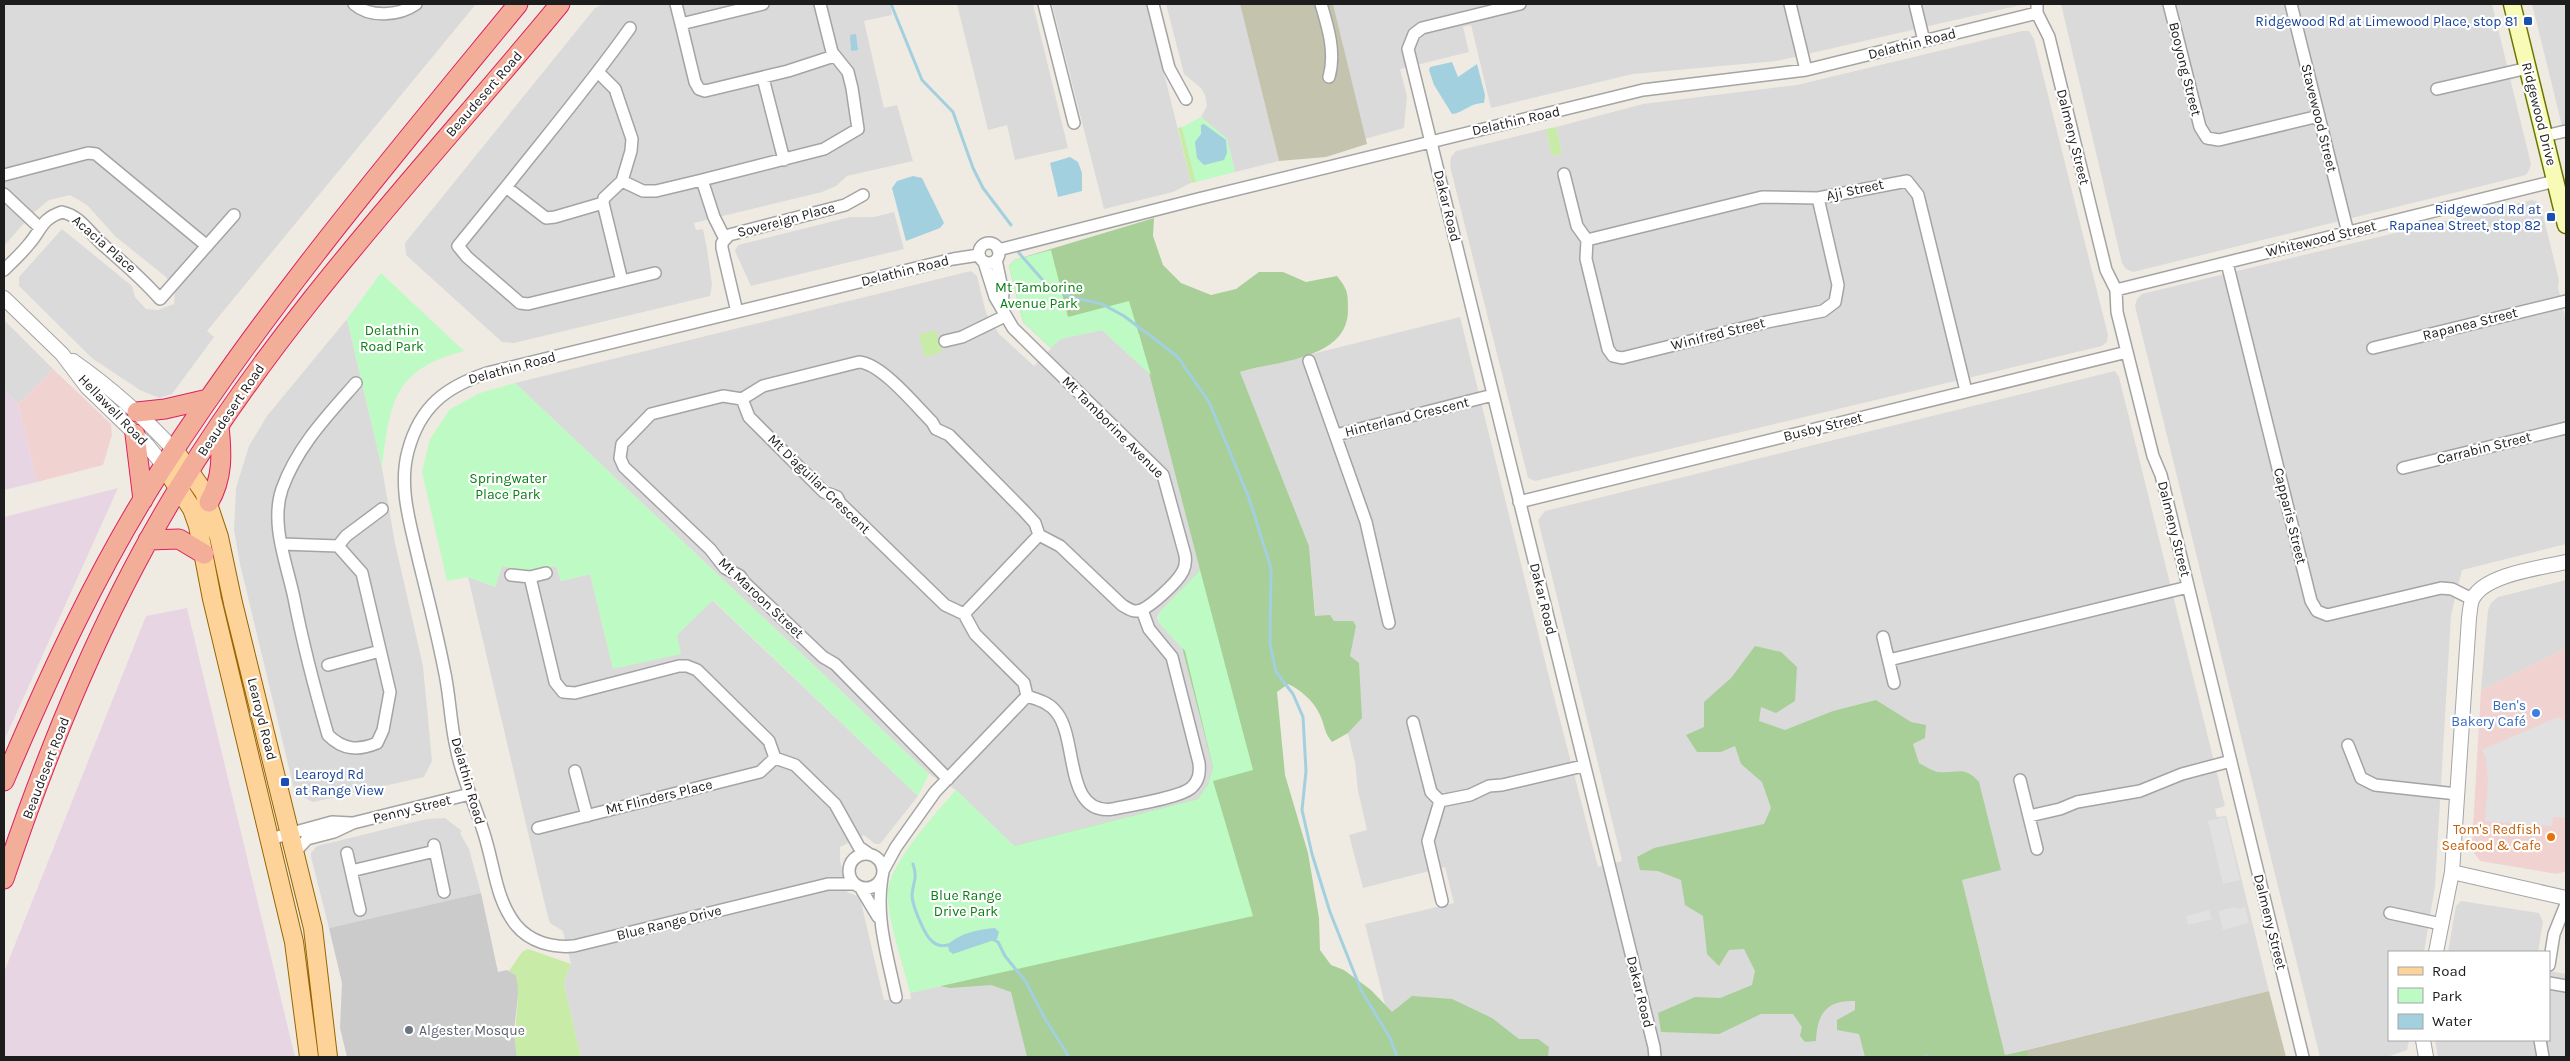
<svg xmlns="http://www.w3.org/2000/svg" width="2570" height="1061" font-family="Karla,sans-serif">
  <rect width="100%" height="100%" fill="#efebe3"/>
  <path fill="#dbdada" d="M 4,4 L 476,4 L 207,331 L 214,337 L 172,394 L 159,398 L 140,390 L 93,359 L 19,286 L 19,277 L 62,229 L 132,286 L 135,297 L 146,309 L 158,310 L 174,304 L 175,291 L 166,277 L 116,237 L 87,205 L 70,195 L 49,200 L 32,214 L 4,246 Z
    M 604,4 L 890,4 L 892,15 L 864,21 L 884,108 L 897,105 L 913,161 L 847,176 L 836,186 L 822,192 L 694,223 L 696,230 L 703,229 L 707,249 L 712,285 L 710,296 L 514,343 L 502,342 L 406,255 L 405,243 L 595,8 Z
    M 957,4 L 1033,4 L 1068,148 L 1015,160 L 1007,125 L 988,130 Z
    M 1052,4 L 1147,4 L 1191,183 L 1173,192 L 1104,209 Z
    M 1166,4 L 1240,4 L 1279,161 L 1235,172 L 1227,139 L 1201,117 L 1207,106 L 1205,95 L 1201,88 L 1184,74 Z
    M 1333,4 L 2025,4 L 1777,61 L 1633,74 L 1491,108 L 1471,25 L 1463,27 L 1469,52 L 1400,69 L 1407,96 L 1404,128 L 1365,139 Z
    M 2061,4 L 2492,4 L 2531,164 L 2529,170 L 2526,175 L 2133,272 L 2126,269 L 2122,263 Z
    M 2532,4 L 2566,4 L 2566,142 Z
    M 2022,31 L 2029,31 L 2034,39 L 2108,335 L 2107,342 L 2102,346 L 1535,481 L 1528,478 L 1450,166 L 1451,157 L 1456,151 L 1546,129 L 1552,156 L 1562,154 L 1556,127 L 1643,104 L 1797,85 Z
    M 2532,200 L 2540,203 L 2559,280 L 2558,287 L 2566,321 L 2566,544 L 2462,570 L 2451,615 L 2435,886 L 2424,952 L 2389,952 L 2389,1040 L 2409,1040 L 2407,1050 L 2387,1057 L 2320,1057 L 2135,306 L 2137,299 L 2142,294 Z
    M 894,212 L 904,249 L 751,286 L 735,251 L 738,245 L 850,217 L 874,217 Z
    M 971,271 L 977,276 L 986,313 L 999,334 L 1034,366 L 1060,339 L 1102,330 L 1151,375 L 1200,570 L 1159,613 L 1157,618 L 1162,626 L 1185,651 L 1213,767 L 1208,784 L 1198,799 L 1014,846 L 956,790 L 929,774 L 515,383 Z
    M 1460,317 L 1551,685 L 1598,867 L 1622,861 L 1538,520 L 1545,511 L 2115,371 L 2119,377 L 2225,806 L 2215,809 L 2217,817 L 2226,816 L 2269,991 L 2005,1055 L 1962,880 L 1979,782 L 1892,1057 L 1398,1057 L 1365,924 L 1454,903 L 1445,867 L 1363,888 L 1349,835 L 1367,830 L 1358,791 L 1355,762 L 1348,734 L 1318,644 L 1309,546 L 1240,372 Z
    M 347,319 L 382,468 L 395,543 L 423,666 L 432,761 L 424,777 L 313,802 L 295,793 L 240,564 L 234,530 L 236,488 L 249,446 L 267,416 Z
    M 4,320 L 53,369 L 18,404 L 4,390 Z
    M 502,566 L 524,571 L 556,566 L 561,581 L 590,574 L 613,668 L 677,635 L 712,600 L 918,796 L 880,844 L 875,844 L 864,835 L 840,847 L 840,860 L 847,892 L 857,896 L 861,902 L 884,1000 L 911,999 L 910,993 L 1007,971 L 1027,1057 L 581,1057 L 565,989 L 564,981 L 571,964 L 563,931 L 550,923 L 546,909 L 468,577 L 495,587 Z
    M 2566,580 L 2566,648 L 2481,690 L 2488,610 L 2491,603 L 2498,597 Z
    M 445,818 L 462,831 L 460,833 L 469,849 L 481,893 L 329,928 L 311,857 L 311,853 L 317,846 L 427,819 Z
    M 2461,901 L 2539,913 L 2543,922 L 2538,952 L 2448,952 L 2456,906 Z
    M 2549,971 L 2566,974 L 2566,1057 L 2438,1057 L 2435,1040 L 2549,1040 Z"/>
  <path fill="#f0d3d1" d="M 53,369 L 111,424 L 112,435 L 103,465 L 37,482 L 18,404 Z
    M 2566,648 L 2566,871 L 2557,874 L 2480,861 L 2474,853 L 2472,844 L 2481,690 Z"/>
  <path fill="#e8d5e4" d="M 4,390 L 18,404 L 37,482 L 4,490 Z
    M 118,488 L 4,741 L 4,517 Z
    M 187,608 L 295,1057 L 4,1057 L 4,972 L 146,616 Z"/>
  <path fill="#cbcbcb" d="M 481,893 L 498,972 L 507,970 L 516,975 L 519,987 L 514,1031 L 517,1057 L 347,1057 L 340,1028 L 342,983 L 329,928 Z"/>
  <path fill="#c3c3ae" d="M 1240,4 L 1333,4 L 1367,144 L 1326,157 L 1279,161 Z
    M 2269,991 L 2286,1057 L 2027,1057 L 2027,1050 Z"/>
  <path fill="#c8eba7" d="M 1182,127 L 1196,182 L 1191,183 L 1178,128 Z
    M 1556,127 L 1562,154 L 1552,156 L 1546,129 Z
    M 936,330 L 942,352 L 925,357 L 919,335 Z
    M 528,949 L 571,964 L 564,981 L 565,989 L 581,1057 L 517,1057 C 511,1030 522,1002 516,975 L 509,971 L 522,952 Z"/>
  <path fill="#a7cf97" d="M 1154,218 L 1153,236 L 1163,265 L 1181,283 L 1211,295 L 1236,289 L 1259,272 L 1283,272 L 1306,282 L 1337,276 C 1348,290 1348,293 1348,311 C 1347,360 1275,361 1240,372 L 1309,546 L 1315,616 L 1330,615 L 1334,621 L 1353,621 L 1356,626 L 1350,656 L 1359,663 L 1362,718 L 1348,733 L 1332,742 C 1323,731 1325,724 1319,713 C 1313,701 1300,689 1288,684 L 1277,692 L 1285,775 L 1308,853 L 1319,918 L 1320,950 L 1331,965 L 1344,970 L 1371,990 L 1392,1012 L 1412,996 L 1452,999 L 1492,1018 L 1519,1039 L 1538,1039 L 1549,1047 L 1548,1057 L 1027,1057 L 1011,992 L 991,985 L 950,988 L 921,982 C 911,958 887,918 888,892 C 889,883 893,875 897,867 L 1014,846 L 1198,799 L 1208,784 L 1213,767 L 1182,647 L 1180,591 L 1200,570 L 1139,334 L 1109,319 L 1059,339 L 1051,348 L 1023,322 L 1009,266 L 1014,260 Z
    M 1755,646 L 1781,652 L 1797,667 L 1795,701 L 1776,713 L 1761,707 L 1759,721 L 1785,730 L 1833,711 L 1876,700 L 1911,722 L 1926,725 L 1925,738 L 1913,744 L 1919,763 C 1925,766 1932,771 1938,772 C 1956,774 1964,765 1979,782 L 2001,870 L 1962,880 L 2005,1055 L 2027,1050 L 2027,1057 L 1865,1057 L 1859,1034 L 1837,1030 L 1837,1020 L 1855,1010 L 1855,1001 C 1826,1000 1817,1014 1816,1041 L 1805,1042 L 1800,1036 L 1802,1027 L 1793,1014 L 1761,1014 L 1719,1034 L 1661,1032 L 1658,1013 L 1695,997 L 1720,998 L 1752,985 L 1755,971 L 1744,949 L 1729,950 L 1719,966 L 1707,954 L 1703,916 L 1685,905 L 1681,880 L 1658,871 L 1640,870 L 1637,857 L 1654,848 L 1764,824 L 1771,808 L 1762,782 L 1741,764 L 1735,746 L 1721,752 L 1697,752 L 1686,735 L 1704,727 L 1704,702 L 1731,678 Z"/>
  <path fill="#befac4" d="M 1201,117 L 1227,139 L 1235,172 L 1196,182 L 1182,127 Z
    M 1051,250 L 1068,317 L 1129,301 L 1151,375 L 1102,330 L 1060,339 L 1051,348 L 1023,322 L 1009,266 L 1014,260 Z
    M 381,273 L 464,351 C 393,369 390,403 382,468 L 347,319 Z
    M 515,383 L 929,774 L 918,796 L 713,600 L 677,635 L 681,654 L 613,669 L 590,574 L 561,581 L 556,566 L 524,571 L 502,566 L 495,587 L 468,577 L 447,581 L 422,472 L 430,439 L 450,409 L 480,393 Z
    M 1200,570 L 1253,770 L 1213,781 L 1253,916 L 910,993 C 904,968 886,915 888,891 C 891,861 936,813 956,790 L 1014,846 L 1198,799 L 1208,784 L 1213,767 L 1185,651 L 1158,622 L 1159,613 Z"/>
  <path fill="#e1e1e1" d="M 2558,717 L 2566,722 L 2566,818 L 2553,817 L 2552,826 L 2485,821 L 2488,781 L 2486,758 L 2482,750 Z
    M 2225,817 L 2240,880 L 2223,884 L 2208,821 Z
    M 2236,907 L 2237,909 L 2245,907 L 2249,923 L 2223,930 L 2218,911 Z
    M 2209,910 L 2212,919 L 2188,925 L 2186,916 Z"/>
  <path fill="#a2d0de" d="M 856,34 L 858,50 L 851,51 L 850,35 Z
    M 1452,62 L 1458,77 L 1477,64 L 1485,95 L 1484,103 C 1469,103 1464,113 1452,114 L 1434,85 L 1429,70 L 1430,67 Z
    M 1204,124 L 1226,140 L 1227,153 L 1224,160 L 1204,165 L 1197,158 L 1195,142 L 1201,134 L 1201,125 Z
    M 1070,157 L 1078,162 L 1082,173 L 1082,191 L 1058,197 L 1050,163 Z
    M 913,176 L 922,178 L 944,223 L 940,228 L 906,241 L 892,188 L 897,181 Z
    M 995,928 L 999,932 L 997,939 L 953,954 L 949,951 L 948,945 C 959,933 980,929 995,928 Z"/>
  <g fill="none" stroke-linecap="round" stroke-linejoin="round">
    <path stroke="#a2d0de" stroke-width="3" d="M 891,4 L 922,80 L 953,112 L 973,168 L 983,188 L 1011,225
      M 1019,253 L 1047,285 L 1071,297 L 1102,304 L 1124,316 L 1177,356 L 1209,402 L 1249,498 L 1271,568 L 1270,644 L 1276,672 L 1293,694 L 1303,717 L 1306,771 L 1302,810 L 1312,854 L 1330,912 L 1361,990 L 1390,1038 L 1397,1057
      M 913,864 C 918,879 913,881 912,895 C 912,905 925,937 933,942 C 939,947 945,946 952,944
      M 992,939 L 998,942 L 1005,956 L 1026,982 L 1044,1017 L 1069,1057
      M 1926,1056 L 1927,1057"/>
    <g stroke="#a4a4a4" stroke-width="14">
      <path id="minor" d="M 354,4 C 370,18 399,16 416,4
        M 676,4 L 681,24
        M 763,4 L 681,24 L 695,82 L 699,89 L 705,91 L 788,71 L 834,56
        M 1044,4 L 1074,123
        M 1153,4 L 1169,68 L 1186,99
        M 1321,4 C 1328,27 1336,53 1329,77
        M 1520,4 L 1422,28 L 1414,34 L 1408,49 L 1654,1047 L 1655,1057
        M 1790,4 L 1806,70
        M 1915,4 L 1924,41
        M 2037,4 L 2037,13 L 2049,37 L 2106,270 L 2116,290 L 2117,312 L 2153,456 L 2161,475 L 2303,1057
        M 2169,4 L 2200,127 L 2207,138 L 2219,140 L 2319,116
        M 2291,4 L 2348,233
        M 598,72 L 615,89 L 632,139 L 631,151 L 622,181 L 604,198 L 603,203 L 622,281
        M 763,78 L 784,160
        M 2437,89 L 2528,68
        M 2544,136 L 2566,131
        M 1564,174 L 1577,226 L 1587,240
        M 4,175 L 88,153 L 96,154 L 207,246
        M 702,180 L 824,149 L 858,129 L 852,88 L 848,72 L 832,52 L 820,4
        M 622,181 L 643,191 L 656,191 L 702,180 L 714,217 L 725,239
        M 506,187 C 548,134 591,83 630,28
        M 4,194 L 39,227
        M 603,203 L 555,217 L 546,218 L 506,187 L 458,246 L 467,257 L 520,303 L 528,304 L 655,273
        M 1587,240 L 1762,197 L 1818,198 L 1907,181 L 1918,195 L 1966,391
        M 1587,240 L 1586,259 L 1608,349 L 1613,356 L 1622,358 L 1767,322 L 1823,311 L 1835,302 L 1838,285 L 1818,198
        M979 253a10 10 0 1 1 20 0a10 10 0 1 1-20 0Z
        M 998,250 L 1198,199 L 1643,90 L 1806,70 L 2037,13
        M 996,260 L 1003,293 L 1002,306
        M 984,262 L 995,297 L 1013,328 L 1163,475 L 1185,555 C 1186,561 1186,565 1183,571 C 1178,581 1148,611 1136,611 C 1131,611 1127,608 1122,605 L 1060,546 L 1039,535 L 964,614 L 975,634 L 1024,683 L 1027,696
        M 2227,263 L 2311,601 L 2317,611 L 2327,615 L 2441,588 L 2452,589 L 2472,599
        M 4,270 C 12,262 21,254 29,244 C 42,229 41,219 62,212 C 80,216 88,231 101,243 C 122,262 141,277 160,299 L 234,215
        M 2116,290 L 2555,181
        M 737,312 L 722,248 L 722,243 L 729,235 L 845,205 L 863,195
        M 945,341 L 962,337 L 1005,316
        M 2373,348 L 2566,301
        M 1309,361 L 1366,522 L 1389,623
        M 742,399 L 723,396 L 651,414 L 622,444 L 620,458 L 624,467 L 710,549 L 725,568 L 740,576 L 744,582 L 823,657 L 835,664 L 948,779
        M 1336,435 L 1493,395
        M 2403,468 L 2566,428
        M 1519,502 L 2127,352
        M 282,544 L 338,546 L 362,573 L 390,692 L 383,730 L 377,743 C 358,751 343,750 328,735 C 315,690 303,645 294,598 C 287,564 270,524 282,489 C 297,447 327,416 356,383
        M 338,546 L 346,536 L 382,509
        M 511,575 L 530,577 L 546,573
        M 530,577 L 555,682 L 563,692 L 575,693 L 679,666 L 687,666 L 697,670 L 769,741 L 775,758 L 795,765 L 835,804 L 859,847 L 869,854
        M 964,614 L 945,605 L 840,503 L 837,497 L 824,492 L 749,417 L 742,399 L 763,386 L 859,362 C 881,363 916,406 932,422 L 936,429 L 949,435 L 1025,512 L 1035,523 L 1039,535
        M 1883,637 L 1894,683
        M 1889,660 L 2188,587
        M 328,665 L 380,651
        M 1413,722 L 1431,792 L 1440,801 L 1470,795 L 1489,786 L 1502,785 L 1583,766
        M 2348,745 L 2361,778 L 2375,785 L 2457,794
        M 575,771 L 587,816
        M 2020,780 L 2037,849
        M 1440,801 L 1428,841 L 1442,901
        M 2029,816 L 2060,809 L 2077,802 L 2140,791 L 2182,774 L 2231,761
        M 538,828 L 760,772 L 775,758
        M 270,839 L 332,822 L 351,823
        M 434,845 L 444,892
        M 295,852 L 307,839 L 334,832 L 353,823 L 470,794
        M 347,853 L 360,910
        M849 871a17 17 0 1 1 34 0a17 17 0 1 1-34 0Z
        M 884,869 L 896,847 L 935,792 L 1027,696 C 1038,700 1049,702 1057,713 C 1078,740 1064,816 1113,809 C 1131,805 1179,798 1191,788 C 1199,781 1200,773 1199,763 L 1172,657 L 1149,629 L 1142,610
        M 351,871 L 435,851
        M 882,877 C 875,919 888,957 896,997
        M 855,884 L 828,884 L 574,946 C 552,948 530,942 516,925 C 497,901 495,872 487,844 C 479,812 462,781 456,747 C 450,721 450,695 444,669 C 437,633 428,598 419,562 C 411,526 398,488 408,451 C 420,406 446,387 487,373 L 953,259 L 979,255
        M 860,887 L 878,917
        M 2390,913 L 2441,924
        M 2549,965 L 2554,934 L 2566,904
        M 2549,983 L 2566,986
        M 2540,1040 L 2543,1057"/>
    </g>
    <g stroke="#a4a4a4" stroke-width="16">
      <path id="tertiary" d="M 4,298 L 62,354 L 87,387 L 147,445 L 164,466
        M 73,361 C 110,387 144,417 175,451
        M 2452,872 L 2566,898
        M 2436,952 L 2452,872 L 2469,618 C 2470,612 2470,603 2473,598 C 2486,574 2541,568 2566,562
        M 2423,1040 L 2426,1057"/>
    </g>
    <g stroke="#697702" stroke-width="19">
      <path id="secondary" d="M 2512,4 L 2566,225"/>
    </g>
    <g stroke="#976600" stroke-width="20">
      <path id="primary" d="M 175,451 L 204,492 L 219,537 L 233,603 L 313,928 L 328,1057
        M 164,466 L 192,509 L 198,526 L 212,599 L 294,942 L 309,1057"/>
    </g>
    <g stroke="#dd205f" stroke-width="21">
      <path id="trunk" d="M 137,412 L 165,409 L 208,399
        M 135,434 L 143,500
        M 209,502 C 223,478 222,454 219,426
        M 148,540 L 179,539 L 204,554
        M 4,781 C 50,673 99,566 163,467 C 269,303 395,154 518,4
        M 4,879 C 50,743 105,608 180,486 C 287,310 430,162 560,4"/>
    </g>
    <use href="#minor" stroke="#fff" stroke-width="11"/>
    <use href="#tertiary" stroke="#fff" stroke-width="14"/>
    <use href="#secondary" stroke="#f7fbb5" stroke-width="16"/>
    <use href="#primary" stroke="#fed399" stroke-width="18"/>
    <use href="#trunk" stroke="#f3ae99" stroke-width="19"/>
  </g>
  <g fill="#1a4fb4" stroke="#fff" stroke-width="2">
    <rect x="2523" y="16" width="10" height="10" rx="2.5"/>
    <rect x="2546" y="212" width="10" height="10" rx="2.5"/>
    <rect x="280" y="777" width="10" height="10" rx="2.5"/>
  </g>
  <circle fill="#3f7fe0" stroke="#fff" stroke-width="2" cx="2536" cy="713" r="5"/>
  <circle fill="#e8710a" stroke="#fff" stroke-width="2" cx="2551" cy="837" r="5"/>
  <circle fill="#6b7280" stroke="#fff" stroke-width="2" cx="409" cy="1030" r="5"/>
  <g text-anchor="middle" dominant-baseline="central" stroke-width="4.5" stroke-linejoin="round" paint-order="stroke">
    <g font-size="14" fill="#164399" stroke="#fff" text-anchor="end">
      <text x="2518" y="21">Ridgewood Rd at Limewood Place, stop 81</text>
      <text x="2541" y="209">Ridgewood Rd at<tspan x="2541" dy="16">Rapanea Street, stop 82</tspan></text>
      <text x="295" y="774" text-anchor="start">Learoyd Rd<tspan x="295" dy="16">at Range View</tspan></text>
    </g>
    <g font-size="14" fill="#1d1d1d" stroke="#fff">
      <text transform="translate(1912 44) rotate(-14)">Delathin Road</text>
      <text transform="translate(2185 69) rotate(76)">Booyong Street</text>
      <text transform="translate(484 94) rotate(-49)">Beaudesert Road</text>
      <text transform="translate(2539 114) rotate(76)">Ridgewood Drive</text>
      <text transform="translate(2319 118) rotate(76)">Stavewood Street</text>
      <text transform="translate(1516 121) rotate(-13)">Delathin Road</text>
      <text transform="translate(2073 137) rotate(76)">Dalmeny Street</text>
      <text transform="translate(1855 190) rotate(-12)">Aji Street</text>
      <text transform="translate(1447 206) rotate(76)">Dakar Road</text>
      <text transform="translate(786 220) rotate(-15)">Sovereign Place</text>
      <text transform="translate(2321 239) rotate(-14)">Whitewood Street</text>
      <text transform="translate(104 244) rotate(41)">Acacia Place</text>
      <text transform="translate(905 271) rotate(-14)">Delathin Road</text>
      <text transform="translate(2470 324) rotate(-14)">Rapanea Street</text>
      <text transform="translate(1718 334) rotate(-14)">Winifred Street</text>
      <text transform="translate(512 368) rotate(-15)">Delathin Road</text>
      <text transform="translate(113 410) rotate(46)">Hellawell Road</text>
      <text transform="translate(231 410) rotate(-56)">Beaudesert Road</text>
      <text transform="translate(1407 417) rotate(-14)">Hinterland Crescent</text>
      <text transform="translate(1113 427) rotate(45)">Mt Tamborine Avenue</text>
      <text transform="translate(1823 427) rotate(-14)">Busby Street</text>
      <text transform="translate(2484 448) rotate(-14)">Carrabin Street</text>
      <text transform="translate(819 484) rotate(44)">Mt D'aguilar Crescent</text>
      <text transform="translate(2290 516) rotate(76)">Capparis Street</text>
      <text transform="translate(2174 529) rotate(76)">Dalmeny Street</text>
      <text transform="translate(761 598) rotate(43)">Mt Maroon Street</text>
      <text transform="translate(1543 599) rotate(76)">Dakar Road</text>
      <text transform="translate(262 719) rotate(76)">Learoyd Road</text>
      <text transform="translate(46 768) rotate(-69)">Beaudesert Road</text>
      <text transform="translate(468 781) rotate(74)">Delathin Road</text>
      <text transform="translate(659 797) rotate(-14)">Mt Flinders Place</text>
      <text transform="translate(412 809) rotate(-14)">Penny Street</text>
      <text transform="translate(2270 922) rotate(76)">Dalmeny Street</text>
      <text transform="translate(669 923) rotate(-14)">Blue Range Drive</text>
      <text transform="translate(1640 992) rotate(76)">Dakar Road</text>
    </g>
    <g font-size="14" fill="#097e13" stroke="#fff">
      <text x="1039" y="287">Mt Tamborine<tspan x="1039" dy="16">Avenue Park</tspan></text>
      <text x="392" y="330">Delathin<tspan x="392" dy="16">Road Park</tspan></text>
      <text x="508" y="478">Springwater<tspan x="508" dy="16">Place Park</tspan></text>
      <text x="966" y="895">Blue Range<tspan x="966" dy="16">Drive Park</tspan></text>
    </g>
    <g font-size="14" fill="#366cbe" stroke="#fff" text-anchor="end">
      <text x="2526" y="705">Ben's<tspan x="2526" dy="16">Bakery Café</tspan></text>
    </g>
    <g font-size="14" fill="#c56008" stroke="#fff" text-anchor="end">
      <text x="2541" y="829">Tom's Redfish<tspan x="2541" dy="16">Seafood &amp; Cafe</tspan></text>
    </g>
    <g font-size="14" fill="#5b616d" stroke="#fff" text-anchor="start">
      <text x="419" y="1030">Algester Mosque</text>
    </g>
  </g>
  <rect width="2570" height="1061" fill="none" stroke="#1d1d1d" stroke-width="10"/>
  <rect x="2388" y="951" width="162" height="90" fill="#ffffff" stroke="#a5a5a5"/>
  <rect x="2398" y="967" width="25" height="8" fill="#fed399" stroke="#a5a5a5"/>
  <text x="2432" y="976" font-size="15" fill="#1d1d1d">Road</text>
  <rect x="2398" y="988" width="25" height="15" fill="#befac4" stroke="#a5a5a5"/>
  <text x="2432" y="1001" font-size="15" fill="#1d1d1d">Park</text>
  <rect x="2398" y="1014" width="25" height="15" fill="#a2d0de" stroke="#a5a5a5"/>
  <text x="2432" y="1026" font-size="15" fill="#1d1d1d">Water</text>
</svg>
